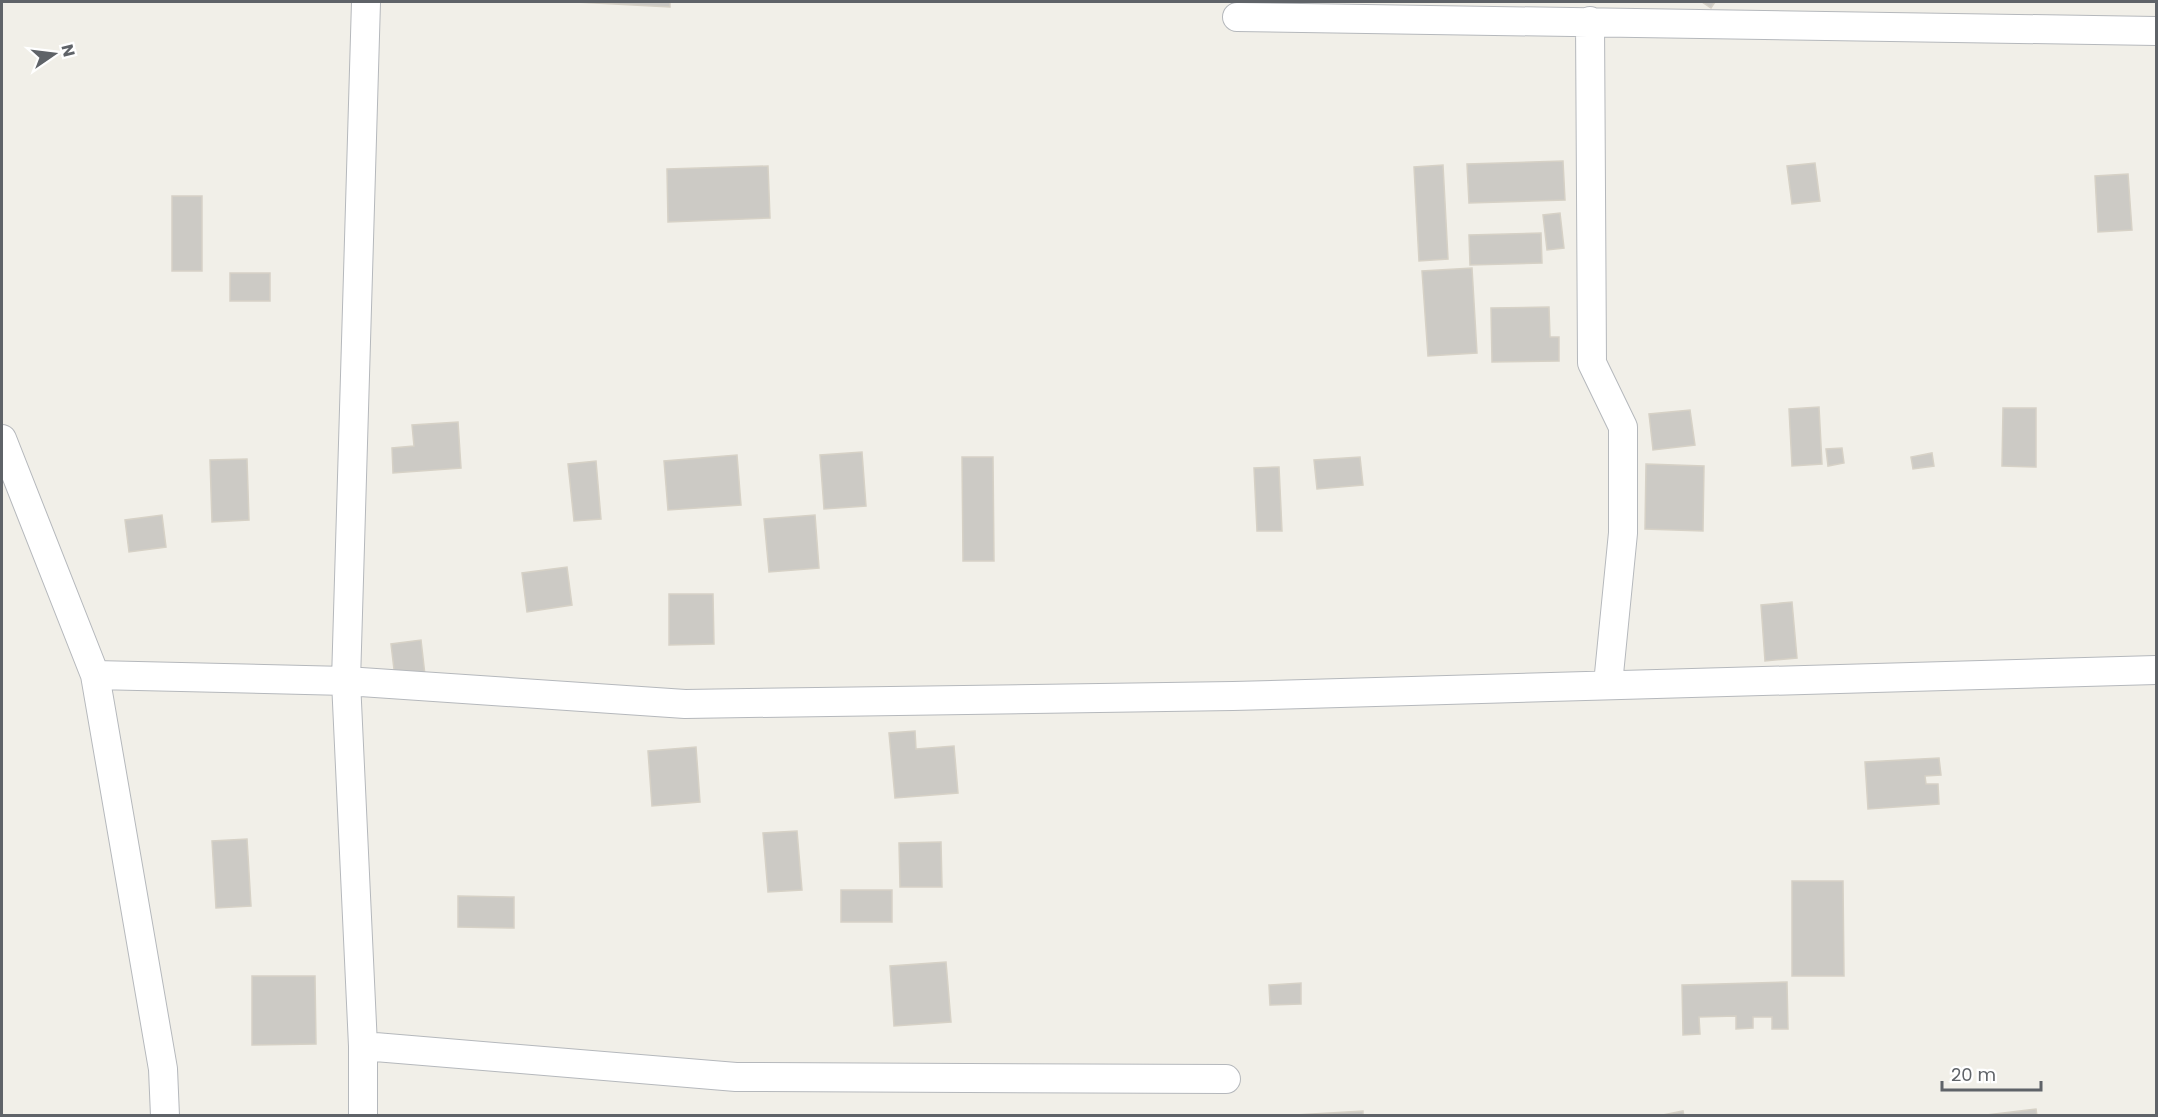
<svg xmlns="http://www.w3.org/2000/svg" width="2158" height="1117" font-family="Poppins,sans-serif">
  <rect width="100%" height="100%" fill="#f1efe8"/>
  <path fill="#cccac5" stroke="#d6d1c6" stroke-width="1.5" d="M 576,2 L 670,2 L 670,7 Z
    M 1702,2 L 1715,2 L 1711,8 Z
    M 1563,161 L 1565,200 L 1469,203 L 1467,164 Z
    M 1815,163 L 1820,201 L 1792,204 L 1787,166 Z
    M 1443,165 L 1448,259 L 1419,261 L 1414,167 Z
    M 768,166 L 770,218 L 668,222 L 667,169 Z
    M 2128,174 L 2132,230 L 2098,232 L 2095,176 Z
    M 172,196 L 202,196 L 202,271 L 172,271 Z
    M 1560,213 L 1564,248 L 1547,250 L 1543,215 Z
    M 1541,233 L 1542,263 L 1470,265 L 1469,235 Z
    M 1472,268 L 1477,353 L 1428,356 L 1422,271 Z
    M 230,273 L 270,273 L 270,301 L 230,301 Z
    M 1549,307 L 1550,337 L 1559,337 L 1559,361 L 1492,362 L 1491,308 Z
    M 1819,407 L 1822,464 L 1792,466 L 1789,409 Z
    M 2003,408 L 2036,408 L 2036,467 L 2002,466 Z
    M 1690,410 L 1695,445 L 1653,450 L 1649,414 Z
    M 458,422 L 461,468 L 393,473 L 392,448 L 414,446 L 412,425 Z
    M 1842,448 L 1844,463 L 1828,466 L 1826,449 Z
    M 862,452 L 866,506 L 824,509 L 820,455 Z
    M 1932,453 L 1934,466 L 1913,469 L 1911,457 Z
    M 737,455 L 741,505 L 668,510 L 664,461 Z
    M 962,457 L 993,457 L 994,561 L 963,561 Z
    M 1360,457 L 1363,485 L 1317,489 L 1314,460 Z
    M 247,459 L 249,520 L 212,522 L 210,460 Z
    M 596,461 L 601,519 L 574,521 L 568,464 Z
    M 1646,464 L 1704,466 L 1703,531 L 1645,529 Z
    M 1279,467 L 1282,531 L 1257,531 L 1254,468 Z
    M 162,515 L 166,547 L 129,552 L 125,520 Z
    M 815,515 L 819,568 L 769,572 L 764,519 Z
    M 567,567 L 572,605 L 527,612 L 522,573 Z
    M 669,594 L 713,594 L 714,644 L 669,645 Z
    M 1792,602 L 1797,658 L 1765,661 L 1761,605 Z
    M 421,640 L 425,675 L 395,678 L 391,644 Z
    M 915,731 L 916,749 L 954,746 L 958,793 L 895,798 L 889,733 Z
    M 696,747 L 700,802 L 652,806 L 648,751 Z
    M 1939,758 L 1941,775 L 1925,776 L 1926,784 L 1938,784 L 1939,804 L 1868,809 L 1865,762 Z
    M 797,831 L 802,890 L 768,892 L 763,833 Z
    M 247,839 L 251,906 L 216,908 L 212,841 Z
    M 941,842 L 942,887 L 900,887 L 899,843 Z
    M 1792,881 L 1843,881 L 1844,976 L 1792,976 Z
    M 841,890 L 892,890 L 892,922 L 841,922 Z
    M 458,896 L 514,897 L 514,928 L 458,927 Z
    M 946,962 L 951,1022 L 894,1026 L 890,966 Z
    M 252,976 L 315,976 L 316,1044 L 252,1045 Z
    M 1787,982 L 1788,1029 L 1772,1029 L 1772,1017 L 1753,1017 L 1753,1028 L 1736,1029 L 1736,1016 L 1699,1017 L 1700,1034 L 1683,1035 L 1682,985 Z
    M 1301,983 L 1301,1004 L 1270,1005 L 1269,985 Z
    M 2036,1109 L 2037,1116 L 1987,1116 L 1987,1115 Z
    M 1363,1111 L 1363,1116 L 1278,1116 Z
    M 1683,1111 L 1684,1116 L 1658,1116 Z"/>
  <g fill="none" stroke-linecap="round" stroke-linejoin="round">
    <g stroke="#b5b8bc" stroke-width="30">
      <path id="minor" d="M 1237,17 L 2156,31
        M 1590,21 L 1592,363 L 1623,427 L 1623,533 L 1608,684
        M 2,439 L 95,675 L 163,1069 L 165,1116
        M 95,675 L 346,681 L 685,704 L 1233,696 L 2156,670
        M 363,1046 L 736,1077 L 1226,1079
        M 363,1116 L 363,1046 L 346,681 L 366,2"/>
    </g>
    <use href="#minor" stroke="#fff" stroke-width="28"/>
  </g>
  <rect width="2158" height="1117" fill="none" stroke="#5f6368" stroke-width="6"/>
  <g transform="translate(54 54) rotate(76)" stroke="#ffffff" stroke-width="4.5" paint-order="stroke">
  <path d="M0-4.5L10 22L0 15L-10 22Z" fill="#5f6368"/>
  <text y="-9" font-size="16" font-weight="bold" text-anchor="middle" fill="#5f6368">N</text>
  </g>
  <path d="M1942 1081v9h99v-9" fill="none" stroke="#5f6368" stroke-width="3"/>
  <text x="1951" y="1081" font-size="18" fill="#5f6368" stroke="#ffffff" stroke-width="4.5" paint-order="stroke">20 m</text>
</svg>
